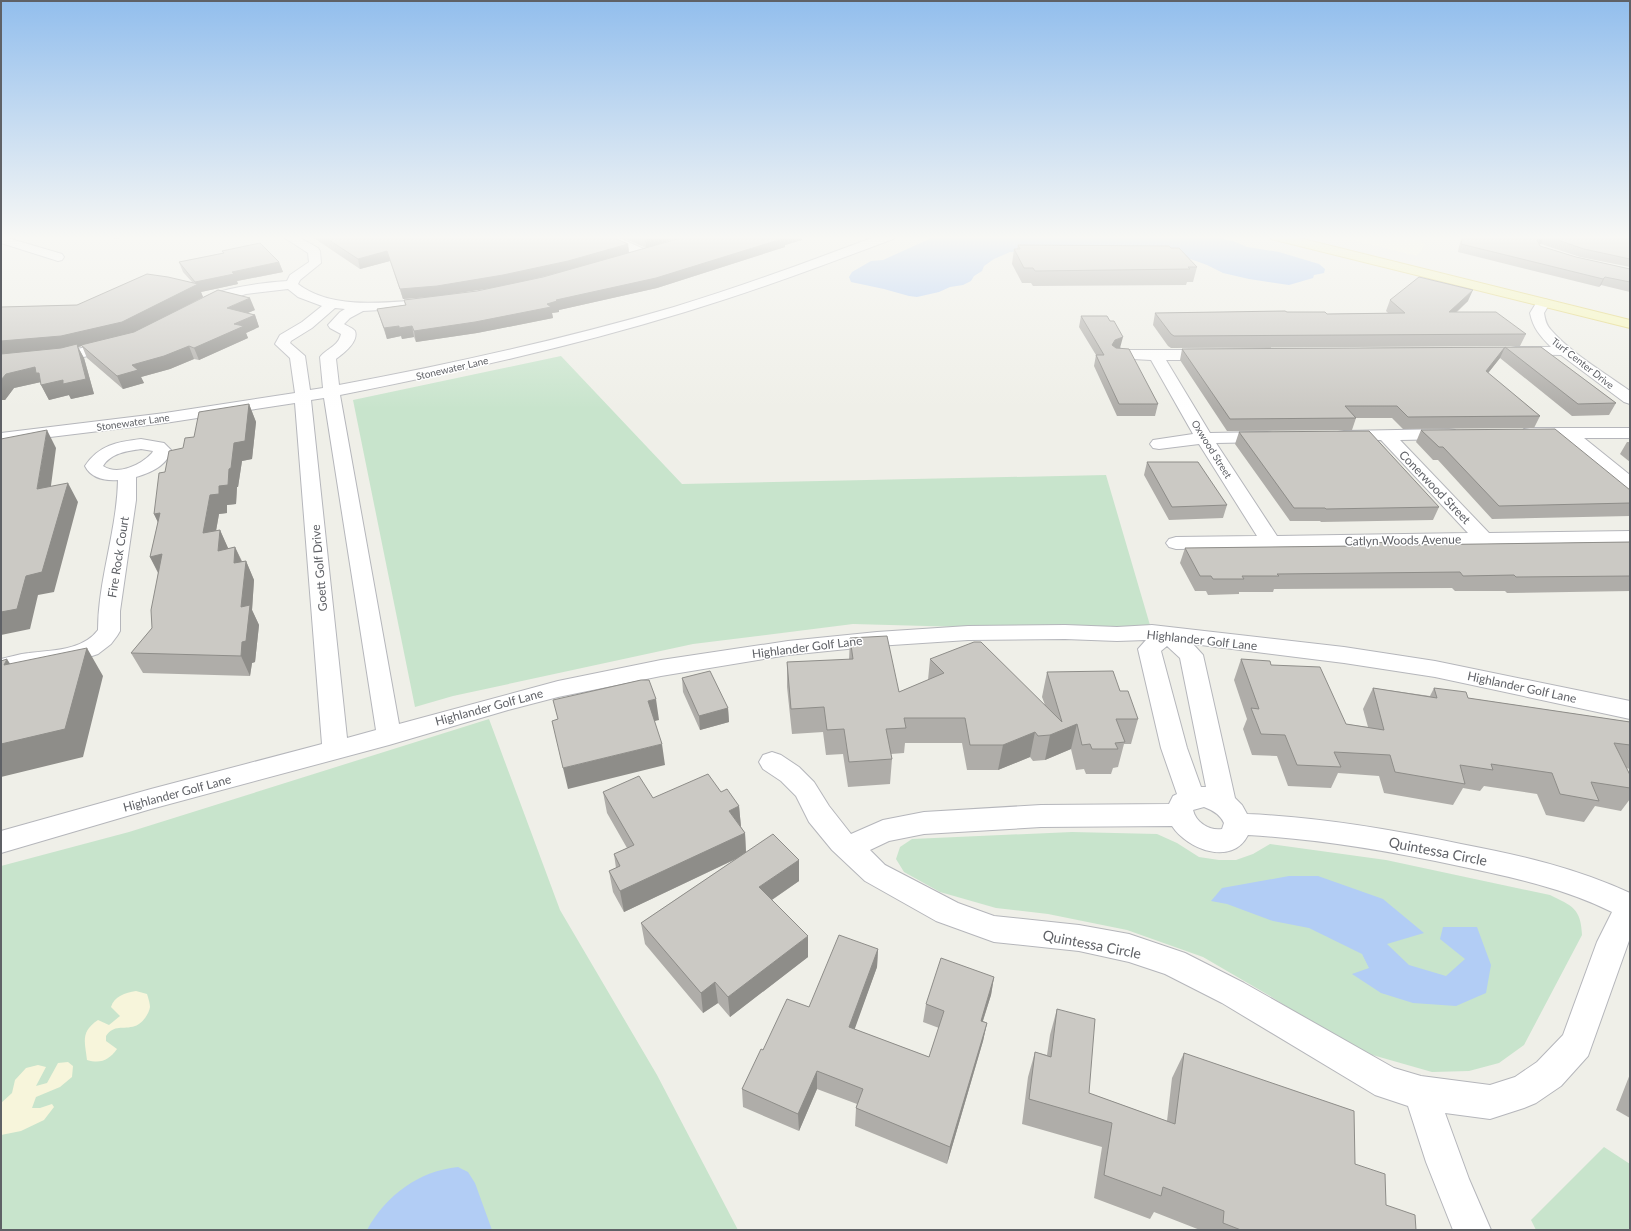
<svg xmlns="http://www.w3.org/2000/svg" width="1631" height="1231" font-family="Lato,sans-serif">
  <rect width="100%" height="100%" fill="#efefe8"/>
  <path fill="#faf9e2" d="M 1337,236 L 1414,236 L 1425,245 L 1417,256 Z"/>
  <path fill="#c8e4cc" d="M 561,356 L 682,484 L 1106,475 L 1152,632 L 853,624 L 693,644 L 453,696 L 415,707 L 353,400 Z
    M 489,719 L 560,910 L 657,1075 L 738,1230 L 1,1230 L 1,866 L 129,832 Z
    M 1072,832 L 1157,834 L 1177,843 L 1199,857 L 1219,860 L 1236,860 L 1253,854 L 1270,844 L 1386,860 L 1550,895 C 1572,906 1581,908 1582,935 L 1524,1045 L 1499,1063 L 1469,1071 L 1432,1072 L 1355,1050 L 1270,996 L 1203,957 L 1127,930 L 1048,914 L 996,908 L 940,892 L 904,872 L 896,859 L 900,847 L 912,839 Z
    M 1604,1147 L 1630,1164 L 1630,1230 L 1536,1230 L 1531,1220 Z"/>
  <path fill="#f7f5db" d="M 136,991 L 147,994 C 148,997 150,1003 150,1007 C 149,1014 142,1024 135,1026 C 123,1030 114,1024 106,1036 L 106,1041 L 117,1049 C 109,1060 101,1064 87,1060 C 85,1042 80,1032 98,1020 L 109,1025 L 120,1016 L 111,1007 C 114,996 125,993 136,991 Z
    M 68,1062 L 73,1066 L 72,1077 L 60,1087 L 36,1097 L 32,1108 L 40,1108 L 52,1104 L 54,1107 L 44,1120 L 21,1131 L 1,1135 L 1,1103 L 12,1093 L 15,1080 L 26,1068 L 38,1065 L 46,1067 L 36,1086 L 47,1083 L 58,1063 Z"/>
  <path fill="#b2cdf5" d="M 936,236 L 1208,236 L 1233,241 L 1247,247 L 1279,252 L 1319,264 L 1325,269 L 1324,273 L 1314,275 L 1313,278 L 1289,285 L 1249,279 L 1223,273 L 1207,265 L 1182,256 L 1053,251 L 1010,252 L 994,259 L 984,266 L 982,271 L 974,276 L 971,281 L 963,285 L 950,287 L 939,292 L 917,297 L 909,296 L 884,289 L 851,282 L 849,277 L 852,272 L 871,261 L 883,260 Z
    M 1289,876 L 1318,876 L 1383,899 L 1424,933 L 1387,944 L 1409,965 L 1446,976 L 1465,959 L 1440,939 L 1443,927 L 1477,927 L 1491,965 L 1486,993 L 1456,1006 L 1413,1003 L 1381,993 L 1352,974 L 1369,968 L 1362,954 L 1309,928 L 1273,921 L 1227,904 L 1211,901 L 1222,888 Z
    M 458,1167 L 468,1172 L 475,1183 L 492,1230 L 367,1230 C 386,1195 419,1171 458,1167 Z"/>
  <g fill="none" stroke-linecap="round" stroke-linejoin="round">
    <g stroke="#b5b6bb" stroke-width="2">
      <path id="street" d="M 1,236 L 62,254 L 64,257 L 62,260 L 58,261 L 1,243 Z
        M 282,236 L 297,236 L 318,248 L 320,251 L 321,263 L 300,280 L 298,284 C 333,311 390,302 432,299 L 437,300 L 439,303 L 437,306 L 432,307 L 363,311 L 350,318 L 344,324 C 347,326 353,328 355,331 C 359,342 343,354 336,359 L 339,385 C 452,364 564,339 674,307 C 743,286 810,261 877,236 L 895,236 L 893,239 C 824,265 755,291 685,312 C 571,347 456,372 340,395 L 399,724 L 558,681 L 661,660 L 788,641 L 877,632 L 968,626 L 1065,625 L 1117,627 L 1152,625 L 1344,647 L 1435,661 L 1630,701 L 1630,719 L 1435,677 L 1344,663 L 1193,644 L 1203,655 L 1235,798 L 1242,805 L 1247,814 C 1319,817 1390,829 1461,844 C 1519,855 1576,868 1630,893 L 1630,938 L 1588,1056 L 1561,1086 L 1536,1103 L 1524,1108 L 1490,1119 L 1445,1113 L 1469,1179 L 1491,1230 L 1453,1230 L 1426,1162 L 1408,1106 L 1375,1095 L 1222,1003 L 1165,974 L 1129,962 L 1079,951 L 994,942 L 936,921 L 865,881 L 832,850 L 809,822 L 796,796 L 781,781 L 763,769 L 759,762 L 763,755 L 772,752 L 781,755 L 799,767 L 814,782 L 829,806 L 851,834 L 883,820 L 924,812 L 1041,805 L 1169,804 L 1173,796 L 1177,794 L 1161,748 L 1138,649 L 1146,640 L 1117,641 L 1065,639 L 968,640 L 877,646 L 788,655 L 661,676 L 558,697 L 508,710 L 389,745 L 151,809 L 1,853 L 1,831 L 151,789 L 322,744 L 295,403 L 165,423 L 1,443 L 1,433 L 165,413 L 295,393 L 290,358 L 275,344 L 280,335 L 302,322 L 322,306 L 298,297 L 288,289 L 246,294 L 203,308 L 198,307 L 196,304 C 207,289 268,282 287,281 L 290,275 L 309,262 L 308,253 ZM 335,308 L 345,309 L 340,312 L 328,325 L 330,328 L 341,334 C 338,347 327,348 320,357 L 323,388 L 310,390 L 305,356 L 290,343 L 291,341 L 312,328 ZM 324,398 L 376,730 L 347,738 L 311,400 ZM 1167,646 L 1180,658 L 1206,787 L 1201,787 L 1187,748 L 1161,651 ZM 1204,807 C 1212,810 1220,814 1224,823 L 1222,829 C 1210,831 1196,823 1193,810 ZM 1172,826 C 1187,849 1232,867 1248,835 C 1319,839 1389,851 1459,866 C 1511,877 1564,888 1612,912 L 1597,942 L 1563,1035 L 1537,1062 L 1515,1077 L 1490,1085 L 1421,1076 L 1394,1068 L 1244,983 L 1185,953 L 1129,934 L 1079,925 L 994,916 L 958,903 L 885,865 L 870,850 L 889,841 L 924,834 L 1041,827 Z
        M 598,236 L 615,236 L 648,251 L 650,254 L 648,257 L 640,257 L 600,239 Z
        M 1543,299 L 1548,300 L 1550,303 L 1544,313 C 1545,319 1546,325 1551,330 C 1571,353 1605,373 1630,391 L 1630,404 L 1624,402 L 1561,355 L 1511,354 L 1509,351 L 1511,348 L 1516,347 L 1551,347 C 1540,336 1533,328 1530,313 L 1538,300 Z
        M 114,341 L 119,342 L 121,345 L 119,348 L 68,361 L 1,367 L 1,357 L 68,351 Z
        M 1119,350 L 1212,350 L 1217,352 L 1220,355 L 1217,358 L 1212,360 L 1166,360 L 1210,433 L 1267,432 L 1273,433 L 1276,437 L 1273,441 L 1267,442 L 1216,443 L 1277,536 L 1468,533 L 1381,440 L 1344,441 L 1338,440 L 1335,436 L 1338,432 L 1344,431 L 1449,429 L 1455,430 L 1458,434 L 1455,438 L 1449,439 L 1400,440 L 1489,533 L 1630,531 L 1630,543 L 1176,549 L 1169,547 L 1166,543 L 1169,539 L 1176,537 L 1257,536 L 1199,444 L 1159,449 L 1153,448 L 1150,444 L 1153,440 L 1193,434 L 1151,360 L 1114,358 L 1111,355 L 1114,352 Z
        M 1530,428 L 1630,428 L 1630,438 L 1584,438 L 1630,475 L 1630,490 L 1623,488 L 1563,438 L 1530,438 L 1524,437 L 1521,433 L 1524,429 Z
        M 141,439 L 164,443 L 171,450 C 168,465 150,473 136,477 L 136,500 L 120,611 L 120,631 L 117,636 L 111,644 L 98,654 L 80,660 L 26,669 L 1,675 L 1,659 C 10,657 19,654 29,653 C 52,650 82,651 98,630 C 98,580 117,531 118,480 C 105,481 91,478 85,466 C 99,445 117,442 141,439 ZM 141,449 L 153,451 L 152,453 C 141,465 118,476 103,466 C 111,453 127,451 141,449 Z"/>
    </g>
    <g stroke="#e1d36f" stroke-width="2">
      <path id="primary" d="M 1269,236 L 1291,236 L 1630,320 L 1630,328 L 1271,239 Z"/>
    </g>
    <use href="#street" fill="#fff" fill-rule="evenodd"/>
    <use href="#primary" fill="#f6f6b6" fill-rule="evenodd"/>
  </g>
  <path fill="#afada9" fill-rule="evenodd" d="M 100,236 L 125,236 L 118,239 Z
    M 311,236 L 610,236 L 628,244 L 629,253 L 646,248 L 619,236 L 683,236 L 652,247 L 802,237 L 802,240 L 785,245 L 785,247 L 657,288 L 559,310 L 559,312 L 552,313 L 553,318 L 477,333 L 416,342 L 414,337 L 402,339 L 401,336 L 387,339 L 377,309 L 405,305 L 404,300 L 430,297 L 403,299 L 390,261 L 360,269 ZM 555,274 L 543,277 L 521,282 ZM 496,287 L 477,291 L 450,294 Z
    M 1462,236 L 1630,236 L 1630,267 L 1580,257 L 1541,244 L 1539,244 L 1540,246 L 1576,257 L 1630,269 L 1630,292 L 1601,285 L 1599,287 L 1458,252 L 1459,246 L 1462,238 L 1464,238 Z
    M 1018,245 L 1171,248 L 1197,267 L 1193,282 L 1187,282 L 1186,285 L 1033,286 L 1031,283 L 1022,283 L 1012,264 L 1014,249 L 1017,249 Z
    M 222,251 L 279,262 L 283,272 L 237,281 L 238,284 L 201,292 L 203,297 L 179,310 L 255,310 L 247,313 L 255,315 L 259,327 L 246,333 L 248,338 L 199,360 L 194,359 L 170,369 L 141,377 L 144,383 L 123,389 L 87,358 L 82,346 L 78,347 L 84,358 L 94,394 L 71,399 L 69,395 L 49,400 L 41,385 L 41,382 L 14,388 L 5,400 L 1,400 L 1,307 L 77,305 L 192,282 L 183,272 L 179,262 L 223,253 Z
    M 1390,300 L 1468,301 L 1457,312 L 1526,334 L 1520,346 L 1171,348 L 1168,346 L 1153,325 L 1155,313 L 1287,312 L 1327,314 L 1388,313 L 1386,311 Z
    M 1081,316 L 1121,348 L 1158,404 L 1155,416 L 1117,416 L 1094,366 L 1096,355 L 1079,327 Z
    M 1541,347 L 1616,403 L 1609,415 L 1572,416 L 1500,358 L 1488,373 L 1540,416 L 1534,428 L 1403,429 L 1392,418 L 1356,418 L 1352,430 L 1227,431 L 1180,360 L 1182,349 Z
    M 249,404 L 256,422 L 252,459 L 242,461 L 238,487 L 237,487 L 236,504 L 227,505 L 227,513 L 219,514 L 216,531 L 220,530 L 228,549 L 235,547 L 242,561 L 246,561 L 254,580 L 252,610 L 259,625 L 255,662 L 252,663 L 250,676 L 143,673 L 131,653 L 152,628 L 158,573 L 150,557 L 158,522 L 154,514 L 165,472 L 194,437 Z
    M 1421,430 L 1630,490 L 1630,516 L 1492,519 L 1438,460 L 1433,460 L 1416,442 Z
    M 1239,432 L 1439,507 L 1433,520 L 1321,522 L 1320,521 L 1290,521 L 1235,444 Z
    M 1627,442 L 1630,442 L 1630,462 L 1620,454 Z
    M 1147,462 L 1227,505 L 1223,518 L 1169,520 L 1144,475 Z
    M 1351,542 L 1406,545 L 1630,542 L 1630,591 L 1507,593 L 1505,591 L 1455,591 L 1452,588 L 1274,589 L 1273,592 L 1239,592 L 1239,594 L 1208,595 L 1206,591 L 1195,591 L 1180,563 L 1185,548 L 1350,546 Z
    M 850,638 L 899,692 L 928,680 L 930,659 L 1045,705 L 1042,697 L 1047,672 L 1120,691 L 1138,719 L 1131,744 L 1124,744 L 1118,767 L 1113,768 L 1111,774 L 1086,774 L 1084,769 L 1076,770 L 1071,749 L 1045,760 L 1033,761 L 1030,757 L 998,770 L 967,770 L 962,743 L 905,743 L 904,753 L 891,754 L 892,759 L 890,784 L 848,787 L 843,754 L 826,755 L 823,732 L 792,734 L 787,687 L 787,662 L 849,660 Z
    M 1241,659 L 1271,665 L 1346,724 L 1368,727 L 1363,709 L 1373,688 L 1430,696 L 1434,688 L 1468,698 L 1630,722 L 1630,769 L 1626,768 L 1630,775 L 1630,799 L 1621,811 L 1595,806 L 1584,822 L 1546,815 L 1537,794 L 1484,786 L 1480,791 L 1463,788 L 1453,805 L 1384,793 L 1379,776 L 1338,773 L 1331,788 L 1288,786 L 1277,756 L 1252,755 L 1243,729 L 1247,719 L 1234,680 Z
    M 682,678 L 728,708 L 729,722 L 700,730 L 683,692 Z
    M 603,792 L 653,798 L 721,792 L 739,806 L 741,827 L 745,833 L 746,852 L 799,860 L 799,881 L 772,900 L 808,957 L 730,1017 L 718,1003 L 703,1013 L 645,944 L 641,923 L 736,859 L 624,912 L 613,892 L 609,871 L 616,868 L 614,854 L 627,848 L 607,813 Z
    M 878,949 L 877,967 L 854,1029 L 929,1057 L 939,1028 L 923,1022 L 926,1004 L 994,977 L 991,995 L 983,1021 L 987,1023 L 983,1041 L 947,1164 L 855,1126 L 856,1108 L 857,1104 L 817,1089 L 799,1131 L 743,1107 L 742,1089 L 763,1050 L 809,1007 Z
    M 1057,1009 L 1089,1093 L 1167,1121 L 1172,1078 L 1184,1053 L 1355,1164 L 1386,1205 L 1416,1230 L 1200,1230 L 1154,1212 L 1150,1219 L 1094,1198 L 1102,1147 L 1022,1124 L 1028,1077 L 1035,1052 L 1047,1055 L 1050,1035 Z
    M 1630,1074 L 1630,1118 L 1616,1110 Z"/>
  <path fill="#8e8d89" d="M 116,236 L 125,236 L 118,239 Z
    M 653,236 L 683,236 L 646,248 L 645,239 Z
    M 784,236 L 804,236 L 802,237 L 802,240 L 785,245 L 785,247 L 657,288 L 559,310 L 559,312 L 552,313 L 553,318 L 477,333 L 416,342 L 414,331 L 556,300 Z
    M 1545,236 L 1541,244 L 1537,245 L 1537,240 L 1540,237 Z
    M 628,244 L 629,254 L 569,270 L 505,286 L 439,296 L 403,299 L 400,289 Z
    M 387,251 L 390,261 L 360,269 L 358,259 Z
    M 279,262 L 283,272 L 237,281 L 238,284 L 201,292 L 203,297 L 128,336 L 81,345 L 82,346 L 78,347 L 84,358 L 94,394 L 71,399 L 69,395 L 49,400 L 41,385 L 41,382 L 14,388 L 5,400 L 1,400 L 1,380 L 6,374 L 35,367 L 39,373 L 63,380 L 86,379 L 1,356 L 1,341 L 196,285 L 195,282 L 232,272 Z
    M 1605,277 L 1601,285 L 1599,287 L 1603,279 Z
    M 1473,290 L 1468,301 L 1444,323 L 1449,312 Z
    M 250,298 L 255,310 L 231,320 L 227,308 Z
    M 255,315 L 259,327 L 246,333 L 248,338 L 199,360 L 194,348 L 234,324 Z
    M 399,326 L 401,336 L 387,339 L 384,328 Z
    M 412,326 L 414,337 L 402,339 L 399,328 Z
    M 1123,337 L 1120,348 L 1113,351 L 1112,345 L 1115,340 Z
    M 189,346 L 194,359 L 170,369 L 141,377 L 144,383 L 123,389 L 117,376 L 132,365 Z
    M 1505,347 L 1500,358 L 1481,382 L 1486,371 Z
    M 249,404 L 256,422 L 252,459 L 242,461 L 238,487 L 237,487 L 236,504 L 227,505 L 227,513 L 219,514 L 212,553 L 203,533 L 210,495 L 229,469 L 234,443 Z
    M 47,430 L 56,448 L 48,508 L 37,489 Z
    M 68,483 L 78,502 L 54,592 L 38,595 L 30,629 L 1,635 L 1,612 L 26,576 Z
    M 160,513 L 163,533 L 154,514 Z
    M 220,530 L 229,550 L 218,551 Z
    M 235,547 L 244,567 L 234,563 Z
    M 162,554 L 160,576 L 150,557 Z
    M 246,561 L 254,580 L 252,610 L 259,625 L 255,662 L 252,663 L 250,676 L 241,656 L 242,642 L 241,607 Z
    M 87,648 L 103,676 L 83,757 L 1,777 L 1,744 Z
    M 7,659 L 25,687 L 4,665 Z
    M 656,699 L 659,720 L 651,722 L 648,701 Z
    M 728,708 L 729,722 L 700,730 L 699,716 Z
    M 1077,724 L 1071,749 L 1045,760 L 1050,735 Z
    M 1035,732 L 1030,757 L 998,770 L 1003,745 Z
    M 662,744 L 665,765 L 568,789 L 563,768 Z
    M 739,806 L 741,827 L 729,811 Z
    M 745,833 L 746,854 L 624,912 L 620,891 Z
    M 799,860 L 799,881 L 760,908 L 759,887 Z
    M 808,936 L 808,957 L 730,1017 L 728,997 Z
    M 878,949 L 877,967 L 849,1045 L 849,1027 Z
    M 994,977 L 991,995 L 977,1039 L 981,1021 Z
    M 715,982 L 718,1003 L 703,1013 L 701,993 Z
    M 987,1023 L 983,1041 L 947,1164 L 950,1147 Z
    M 817,1071 L 817,1089 L 799,1131 L 798,1114 Z"/>
  <path fill="#cbc9c4" stroke="#8e8d89" d="M 323,236 L 610,236 L 628,244 L 568,261 L 503,275 L 437,286 L 400,289 L 387,251 L 358,259 Z
    M 639,236 L 653,236 L 645,239 Z
    M 688,236 L 784,236 L 783,237 L 785,238 L 656,278 L 556,300 L 557,301 L 547,304 L 551,307 L 475,322 L 414,331 L 412,326 L 399,328 L 399,326 L 384,328 L 377,309 L 406,305 L 404,300 L 477,291 L 543,277 Z
    M 1477,236 L 1542,236 L 1540,237 L 1537,240 L 1540,246 L 1576,257 L 1630,269 L 1630,282 L 1605,277 L 1603,279 L 1461,244 L 1462,238 L 1479,238 Z
    M 1546,236 L 1630,236 L 1630,259 L 1584,249 Z
    M 260,243 L 279,262 L 232,272 L 234,274 L 195,282 L 179,262 L 224,253 L 222,251 Z
    M 1018,245 L 1169,246 L 1171,248 L 1179,248 L 1197,267 L 1188,267 L 1190,269 L 1035,271 L 1033,268 L 1024,268 L 1014,249 L 1020,249 Z
    M 147,274 L 168,277 L 198,284 L 122,322 L 61,336 L 1,341 L 1,307 L 77,305 Z
    M 1419,277 L 1473,290 L 1449,312 L 1496,312 L 1526,334 L 1174,336 L 1171,334 L 1155,313 L 1285,311 L 1287,312 L 1325,312 L 1327,314 L 1405,313 L 1390,300 Z
    M 218,290 L 250,298 L 227,308 L 255,315 L 234,324 L 244,326 L 194,348 L 189,346 L 164,356 L 132,365 L 138,370 L 117,376 L 81,345 L 134,332 Z
    M 1081,316 L 1107,316 L 1110,321 L 1114,321 L 1123,337 L 1115,340 L 1112,345 L 1116,348 L 1129,349 L 1158,404 L 1119,404 L 1096,355 L 1104,355 Z
    M 77,344 L 86,379 L 63,384 L 63,380 L 41,385 L 39,373 L 36,373 L 35,367 L 6,374 L 1,380 L 1,354 L 61,348 Z
    M 1505,347 L 1486,371 L 1540,416 L 1408,417 L 1397,406 L 1345,406 L 1356,418 L 1230,419 L 1182,349 L 1541,347 L 1616,403 L 1578,404 Z
    M 249,404 L 245,441 L 234,443 L 231,468 L 229,469 L 228,485 L 219,486 L 219,494 L 210,495 L 203,533 L 220,530 L 218,551 L 235,547 L 234,563 L 246,561 L 241,607 L 250,605 L 246,641 L 242,642 L 241,656 L 131,653 L 152,628 L 151,610 L 162,554 L 150,557 L 160,513 L 154,514 L 159,473 L 165,472 L 169,451 L 183,448 L 185,438 L 194,437 L 199,412 Z
    M 1555,429 L 1630,490 L 1630,503 L 1499,506 L 1443,447 L 1439,447 L 1421,430 Z
    M 47,430 L 37,489 L 68,483 L 42,572 L 26,576 L 17,609 L 1,612 L 1,439 Z
    M 1369,431 L 1439,507 L 1326,509 L 1325,508 L 1294,508 L 1239,432 Z
    M 1147,462 L 1198,462 L 1227,505 L 1172,507 Z
    M 1351,542 L 1404,543 L 1406,545 L 1630,542 L 1630,576 L 1516,577 L 1514,575 L 1463,576 L 1460,572 L 1277,574 L 1279,576 L 1242,576 L 1244,579 L 1213,579 L 1211,576 L 1200,576 L 1185,548 L 1355,546 Z
    M 887,636 L 899,692 L 944,673 L 930,659 L 974,642 L 981,642 L 1062,722 L 1047,672 L 1113,671 L 1120,691 L 1128,691 L 1138,719 L 1116,719 L 1125,742 L 1115,743 L 1118,749 L 1092,749 L 1090,744 L 1082,745 L 1077,724 L 1050,735 L 1038,736 L 1035,732 L 1003,745 L 970,745 L 965,718 L 904,718 L 906,728 L 886,729 L 892,759 L 849,762 L 844,729 L 827,730 L 824,707 L 791,709 L 787,662 L 853,659 L 850,638 Z
    M 87,648 L 65,729 L 1,744 L 1,661 L 7,659 L 4,665 Z
    M 1241,659 L 1270,661 L 1271,665 L 1320,667 L 1346,724 L 1384,730 L 1373,688 L 1437,698 L 1434,688 L 1466,692 L 1468,698 L 1630,722 L 1630,745 L 1614,743 L 1630,775 L 1630,788 L 1591,782 L 1599,801 L 1560,794 L 1552,773 L 1491,764 L 1493,770 L 1460,765 L 1465,784 L 1395,772 L 1390,755 L 1334,752 L 1341,767 L 1297,765 L 1285,735 L 1261,734 L 1251,708 L 1259,709 Z
    M 710,671 L 728,708 L 699,716 L 682,678 Z
    M 641,680 L 649,680 L 656,699 L 648,701 L 662,744 L 563,768 L 552,721 L 558,719 L 553,700 Z
    M 708,774 L 721,792 L 727,789 L 739,806 L 729,811 L 745,833 L 620,891 L 609,871 L 620,866 L 614,854 L 634,845 L 603,792 L 639,776 L 653,798 Z
    M 773,834 L 799,860 L 759,887 L 808,936 L 728,997 L 715,982 L 701,993 L 641,923 Z
    M 839,935 L 878,949 L 849,1027 L 929,1057 L 944,1011 L 926,1004 L 941,958 L 994,977 L 981,1021 L 987,1023 L 950,1147 L 856,1108 L 863,1089 L 817,1071 L 798,1114 L 742,1089 L 761,1049 L 763,1050 L 787,999 L 809,1007 Z
    M 1057,1009 L 1095,1019 L 1089,1093 L 1175,1124 L 1184,1053 L 1354,1111 L 1355,1164 L 1385,1174 L 1386,1205 L 1415,1215 L 1416,1230 L 1241,1230 L 1223,1223 L 1224,1211 L 1163,1187 L 1161,1196 L 1104,1175 L 1112,1123 L 1029,1099 L 1035,1052 L 1051,1057 Z"/>
  <linearGradient id="sky" x2="0" y2="1"><stop stop-color="#92beed"/><stop offset="0.58" stop-color="#f8f8f5"/><stop offset="1" stop-color="#f8f8f5" stop-opacity="0"/></linearGradient>
  <rect width="1631" height="409" fill="url(#sky)"/>
  <g text-anchor="middle" dominant-baseline="central" stroke-width="3" stroke-linejoin="round" paint-order="stroke">
    <g font-size="10" fill="#5f6166" stroke="#fff">
      <text transform="translate(1583 363) rotate(38)">Turf Center Drive</text>
      <text transform="translate(452 368) rotate(-13)">Stonewater Lane</text>
      <text transform="translate(133 422) rotate(-8)">Stonewater Lane</text>
      <text transform="translate(1212 449) rotate(58)">Oxwood Street</text>
    </g>
    <g font-size="12" fill="#5f6166" stroke="#fff">
      <text transform="translate(1435 487) rotate(46)">Conerwood Street</text>
      <text transform="translate(1403 540) rotate(-1)">Catlyn Woods Avenue</text>
      <text transform="translate(118 557) rotate(-81)">Fire Rock Court</text>
      <text transform="translate(319 568) rotate(-95)">Goett Golf Drive</text>
      <text transform="translate(1202 640) rotate(6)">Highlander Golf Lane</text>
      <text transform="translate(807 647) rotate(-7)">Highlander Golf Lane</text>
      <text transform="translate(1522 687) rotate(12)">Highlander Golf Lane</text>
      <text transform="translate(489 707) rotate(-15)">Highlander Golf Lane</text>
      <text transform="translate(177 793) rotate(-15)">Highlander Golf Lane</text>
    </g>
    <g font-size="14" fill="#5f6166" stroke="#fff">
      <text transform="translate(1438 851) rotate(11)">Quintessa Circle</text>
      <text transform="translate(1092 944) rotate(11)">Quintessa Circle</text>
    </g>
  </g>
  <rect width="1631" height="1231" fill="none" stroke="#5f6166" stroke-width="4"/>
</svg>
